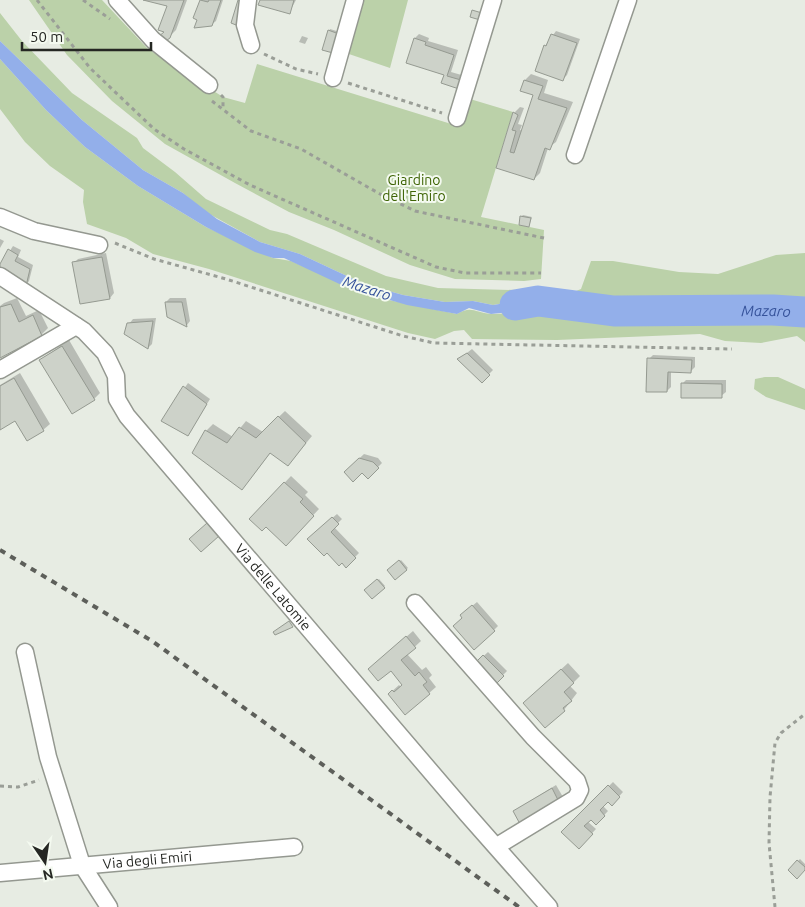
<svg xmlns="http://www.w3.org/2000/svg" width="805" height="907" font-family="Ubuntu,sans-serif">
  <rect width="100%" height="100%" fill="#e7ece3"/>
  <path fill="#bbd1a9" d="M 29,0 L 102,0 L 148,49 L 223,97 L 245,103 L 257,64 L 461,127 L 470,99 L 513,112 L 481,217 L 544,230 L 541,279 L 524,281 L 455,279 L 410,265 L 334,230 L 289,212 L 235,183 L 165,144 L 112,101 L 67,55 Z
    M 361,0 L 408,0 L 390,68 L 346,53 Z
    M 0,13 L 22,41 L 72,93 L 137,138 L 143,148 L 175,172 L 206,199 L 270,230 L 287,234 L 386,276 L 438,288 L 551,291 L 564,296 L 581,289 L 591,261 L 613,261 L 679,272 L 718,274 L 776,255 L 805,253 L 805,342 L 797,336 L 761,343 L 725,341 L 700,334 L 557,340 L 472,339 L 464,330 L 454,331 L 435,339 L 408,333 L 209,269 L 153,254 L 126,238 L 87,224 L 83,202 L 84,190 L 50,166 L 25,142 L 0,109 L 0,59 L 46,110 L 85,147 L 138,186 L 206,227 L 273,258 L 291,261 L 374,297 L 457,314 C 472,305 475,313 491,314 C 504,314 520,311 533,305 L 543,309 L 557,305 L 526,299 L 493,305 L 473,301 L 445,302 L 403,295 L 364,284 L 300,254 L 260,242 L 204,211 L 183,193 L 143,170 L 82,120 L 0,41 Z
    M 765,377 L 778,377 L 805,389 L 805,410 L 766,397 L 754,389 L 755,379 Z"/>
  <path fill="#93afea" d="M 0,41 L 82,120 L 143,170 L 183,193 L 217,219 L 260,242 L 300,254 L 364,284 L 403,295 L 445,302 L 473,301 L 493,305 L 538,298 L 558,305 L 543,309 L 533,305 L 519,311 L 491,314 L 469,308 L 457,314 L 407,305 L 348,288 L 284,258 L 273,258 L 255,252 L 206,227 L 138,186 L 85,147 L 46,110 L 0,59 Z"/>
  <path fill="#0003" d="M 150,0 L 187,0 L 176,30 L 169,37 L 166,31 L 168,5 Z
    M 201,0 L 223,0 L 216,21 L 211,25 L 194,18 Z
    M 261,0 L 296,0 L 289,13 Z
    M 330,29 L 340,32 L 335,50 L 329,31 Z
    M 556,31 L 580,39 L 567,75 L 563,79 L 545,46 Z
    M 419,34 L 429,38 L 428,41 L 458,50 L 451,72 L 465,76 L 458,88 L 415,38 Z
    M 302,36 L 308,38 L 305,44 L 299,42 Z
    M 531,74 L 548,80 L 544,93 L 573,102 L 556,142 L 548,148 L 540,173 L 534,179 L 498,167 L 514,113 L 520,107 L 524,108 L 518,124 L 522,125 L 520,130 L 523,131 L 535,94 L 525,80 Z
    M 523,215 L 532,217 L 529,226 L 521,217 Z
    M 0,239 L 4,241 L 0,248 Z
    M 13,246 L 21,250 L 18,257 L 33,265 L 29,281 L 26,285 L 0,266 Z
    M 106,253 L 114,293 L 110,298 L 74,263 L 78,259 Z
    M 17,298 L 26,316 L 39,310 L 48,328 L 41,335 L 0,324 L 0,306 L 4,303 Z
    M 170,298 L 186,298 L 190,321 L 187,325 L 168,316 L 166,302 Z
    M 156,318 L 152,344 L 148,348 L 129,324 L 133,319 Z
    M 69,340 L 100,393 L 94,399 L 40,360 Z
    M 472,349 L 493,370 L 482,381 L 459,359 Z
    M 653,355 L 695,357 L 695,367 L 691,371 L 671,370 L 671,387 L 667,391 L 649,359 Z
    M 20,373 L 50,424 L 43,430 L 16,419 L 0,428 L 0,385 Z
    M 686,380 L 726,380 L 726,392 L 721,396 L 682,384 Z
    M 188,383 L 210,399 L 188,435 L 162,421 Z
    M 285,411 L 312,436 L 288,465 L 271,452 L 248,482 L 206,431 L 213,424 L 233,437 L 246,421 L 263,432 Z
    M 364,454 L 378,458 L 382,463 L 368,477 L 362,471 L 345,472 Z
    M 291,476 L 308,492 L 305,495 L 319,509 L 286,544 L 266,526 L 250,519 Z
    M 337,514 L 342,519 L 334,527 L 359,553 L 346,566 L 327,551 L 312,535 Z
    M 401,560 L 408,568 L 395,578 L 389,570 Z
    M 379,579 L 385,586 L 372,597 L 366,590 Z
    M 477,602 L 498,626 L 494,630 L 464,618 L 466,611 Z
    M 413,631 L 421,641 L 407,654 L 422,670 L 426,667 L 432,675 L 429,678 L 436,687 L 406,713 L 389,694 L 399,685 L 401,687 L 404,684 L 391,669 L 376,663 Z
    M 488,652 L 507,671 L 495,683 L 476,663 Z
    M 568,663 L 580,676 L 570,686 L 577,693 L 564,710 L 531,697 Z
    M 613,782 L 623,792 L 612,804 L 608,800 L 603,806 L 608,811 L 596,824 L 591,818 L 587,821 L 596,829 L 579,847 L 563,832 Z
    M 556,785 L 563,797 L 559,801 L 514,811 Z
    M 800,859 L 805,864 L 805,869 L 789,870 Z"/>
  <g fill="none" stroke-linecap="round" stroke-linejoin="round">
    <path stroke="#93afea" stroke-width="31" id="s1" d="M 515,305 L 538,301 L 614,311 L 773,310 L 805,312"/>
  </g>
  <path fill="#cdd2c9" stroke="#959a91" d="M 143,0 L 184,0 L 170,38 L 163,43 L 158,37 L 164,32 L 158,30 L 167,6 Z
    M 200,0 L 208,2 L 209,0 L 221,0 L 212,26 L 194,28 L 197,20 L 193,18 Z
    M 238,0 L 243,0 L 236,25 L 231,23 Z
    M 260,0 L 294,0 L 290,14 L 258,5 Z
    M 472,10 L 482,13 L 480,20 L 470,17 Z
    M 328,30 L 339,34 L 333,53 L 322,50 Z
    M 551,34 L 577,43 L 563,81 L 535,71 L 544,45 L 546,46 Z
    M 414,38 L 426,42 L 425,45 L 454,55 L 447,76 L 461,80 L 459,89 L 441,83 L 444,75 L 406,63 Z
    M 524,80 L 543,86 L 538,99 L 567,108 L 550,150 L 545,148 L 534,180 L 496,168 L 513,112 L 518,115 L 512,130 L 516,131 L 510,152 L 514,153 L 533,95 L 520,91 Z
    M 520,216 L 531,218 L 529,227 L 519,225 Z
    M 8,249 L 18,255 L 15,261 L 30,269 L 26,286 L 0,270 L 0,264 Z
    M 102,257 L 110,299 L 80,304 L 72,262 Z
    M 165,302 L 182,302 L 187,327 L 167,317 Z
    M 11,304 L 19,322 L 33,315 L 42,336 L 0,358 L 0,307 Z
    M 153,321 L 148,349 L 124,334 L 127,323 Z
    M 62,346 L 95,400 L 72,414 L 39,360 Z
    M 467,353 L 490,375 L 482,383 L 457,359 Z
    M 647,358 L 692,360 L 691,373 L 668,372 L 667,392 L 646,392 Z
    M 14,378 L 44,431 L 27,441 L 15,421 L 0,430 L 0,386 Z
    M 681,383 L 722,384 L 722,398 L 681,398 Z
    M 183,386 L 207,404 L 188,436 L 161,421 Z
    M 278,416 L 306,443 L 288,466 L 270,453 L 242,490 L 192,453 L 205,430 L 227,443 L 239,427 L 256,438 Z
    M 359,458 L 373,462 L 379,468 L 368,479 L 362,473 L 353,482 L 344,472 Z
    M 284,482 L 303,499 L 300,502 L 314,516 L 286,546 L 266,527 L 262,531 L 249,519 Z
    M 332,517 L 339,524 L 331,532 L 356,558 L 346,568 L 342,563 L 339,566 L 327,553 L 324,556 L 307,539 Z
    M 207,523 L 219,536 L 201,552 L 189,539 Z
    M 399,560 L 407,570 L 395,580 L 387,570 Z
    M 377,579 L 385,588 L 372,599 L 364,590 Z
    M 472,605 L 495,631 L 474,650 L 453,626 L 462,618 L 460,615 Z
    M 289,621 L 293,627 L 275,635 L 273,632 Z
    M 406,636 L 416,648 L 401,660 L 415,676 L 419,672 L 427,682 L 423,685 L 430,694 L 405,715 L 388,694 L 392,690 L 394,692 L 402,685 L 391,671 L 378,681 L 368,669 Z
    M 483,655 L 504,676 L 495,685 L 475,663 Z
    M 561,669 L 574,683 L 564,692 L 572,701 L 563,708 L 565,711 L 545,728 L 523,703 Z
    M 608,785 L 620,797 L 612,806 L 608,802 L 600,810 L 605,816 L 596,825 L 591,820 L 584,826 L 593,834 L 579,849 L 561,832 Z
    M 552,788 L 559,802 L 520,824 L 513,811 Z
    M 797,860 L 805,867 L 805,870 L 797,879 L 788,870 Z"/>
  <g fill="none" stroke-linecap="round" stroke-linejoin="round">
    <g stroke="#949890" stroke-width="19">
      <g id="street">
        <path d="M 117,0 L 153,40 L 209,85"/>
        <path d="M 248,0 L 245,25 L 251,45"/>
        <path d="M 333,78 L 355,0"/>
        <path d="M 457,118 L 493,0"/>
        <path d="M 575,155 L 628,0"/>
        <path d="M 0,217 L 34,231 L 99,245"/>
        <path id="s2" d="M 0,276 L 84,331 L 105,353 L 116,376 L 117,399 L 127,416 L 467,814 L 549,907"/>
        <path d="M 0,370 L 76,326"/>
        <path d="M 415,603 L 533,737 L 577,781 L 580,790 L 576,798 L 497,846"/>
        <path d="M 25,652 L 48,757 L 82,865 L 109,907"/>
        <path id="s3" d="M 0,873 L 294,847"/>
      </g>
    </g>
    <path stroke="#9a9e97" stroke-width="3" stroke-dasharray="4 4" stroke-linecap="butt" d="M 37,0 L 90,68 L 154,129 L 184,149 L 250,185 L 436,267 L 465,273 L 541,273
      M 83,0 L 110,19
      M 264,54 L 296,69 L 318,74
      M 348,83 L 442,113
      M 221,95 L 223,97 L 223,108
      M 212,101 L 251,131 L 301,149 L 380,194 L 415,211 L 544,238
      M 115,243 L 154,259 L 226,279 L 403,336 L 434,343 L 732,349
      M 0,786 L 18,787 L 39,780
      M 775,907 L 769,843 L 770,797 L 775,743 L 781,733 L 805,714"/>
    <use href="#street" stroke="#fff" stroke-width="16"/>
    <path stroke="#5d5f5a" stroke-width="4" stroke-dasharray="6 6" stroke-linecap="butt" d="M 0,550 L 152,641 L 519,907"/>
  </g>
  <g text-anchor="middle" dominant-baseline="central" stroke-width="4" stroke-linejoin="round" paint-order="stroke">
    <g font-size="14" fill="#3e6405" stroke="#f4faf0">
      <text x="414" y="180">Giardino<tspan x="414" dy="16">dell'Emiro</tspan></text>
    </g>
    <g font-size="14" fill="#252723" stroke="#f4faf0">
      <text stroke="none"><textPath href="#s2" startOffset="424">Via delle Latomie</textPath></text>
      <text stroke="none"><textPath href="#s3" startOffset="148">Via degli Emiri</textPath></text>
    </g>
    <g font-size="15" font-style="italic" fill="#36539b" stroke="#f4faf0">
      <text transform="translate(367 288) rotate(18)">Mazaro</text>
      <text stroke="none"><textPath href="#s1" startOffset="252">Mazaro</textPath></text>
    </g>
  </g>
  <g transform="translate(45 862) rotate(167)" stroke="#f4faf0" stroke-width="4" paint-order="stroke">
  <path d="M0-4L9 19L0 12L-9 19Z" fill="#252723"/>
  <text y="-8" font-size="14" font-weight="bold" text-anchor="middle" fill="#252723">N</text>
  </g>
  <path d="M22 42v8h129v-8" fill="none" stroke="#252723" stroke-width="2.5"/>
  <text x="30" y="42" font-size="15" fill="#252723" stroke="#f4faf0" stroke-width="4" paint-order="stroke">50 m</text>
</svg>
